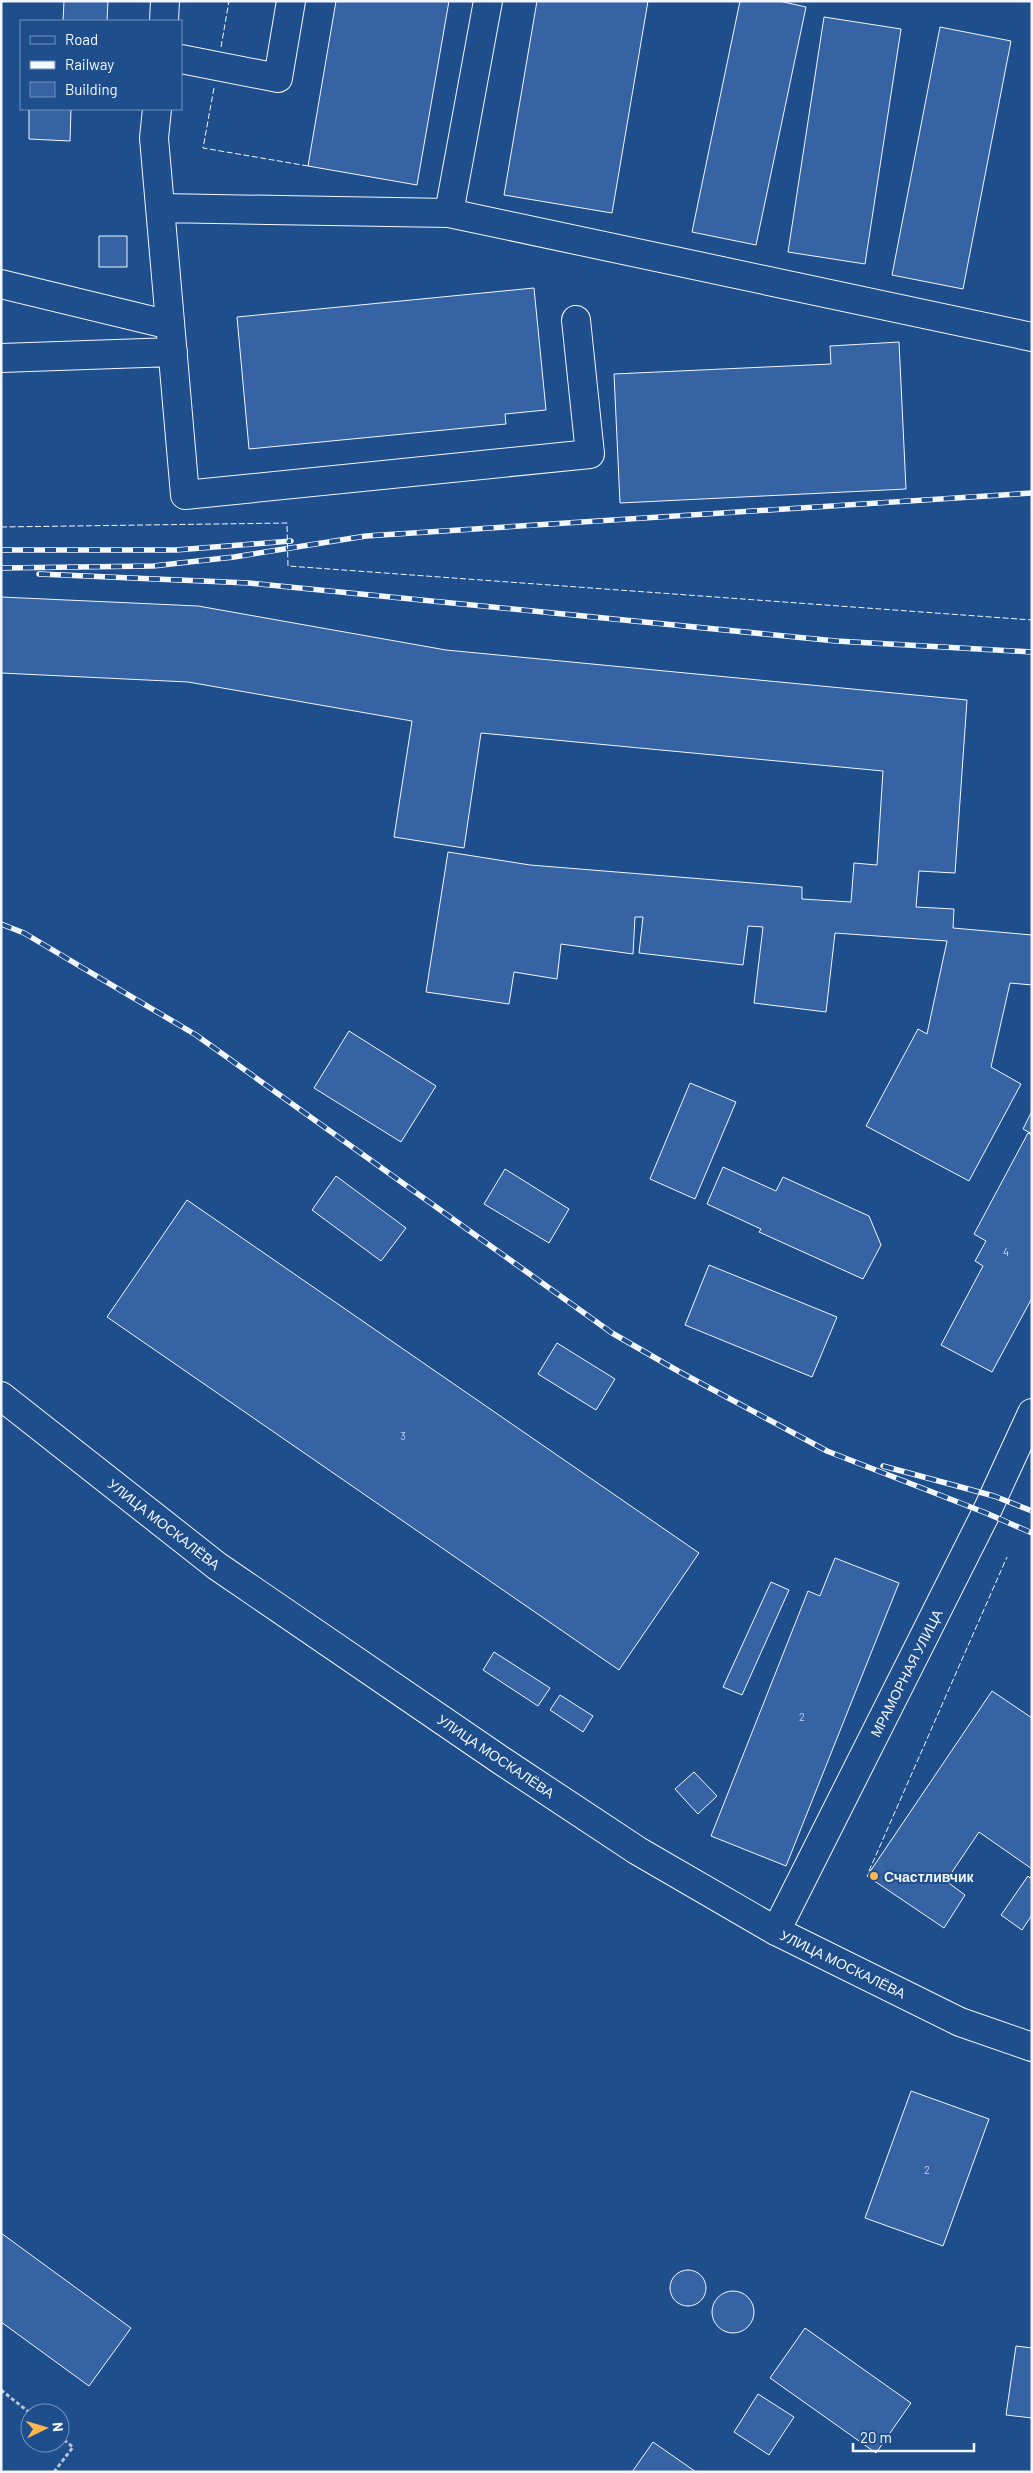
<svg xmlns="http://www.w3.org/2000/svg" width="1033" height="2473" font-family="Barlow,sans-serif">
  <rect width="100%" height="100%" fill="#1f4e8c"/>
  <path fill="#3563a3" stroke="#f2f6ff" d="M 64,1 L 108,1 L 107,21 L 63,21 Z
    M 336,1 L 449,1 L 417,185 L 308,166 Z
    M 537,1 L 648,1 L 612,213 L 504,195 Z
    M 740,1 L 779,1 L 806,7 L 756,245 L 692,232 Z
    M 824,17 L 901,29 L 865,264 L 788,252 Z
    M 940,27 L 1011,41 L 963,289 L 892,275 Z
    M 29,109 L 71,109 L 70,141 L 29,139 Z
    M 99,236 L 127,236 L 127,267 L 99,267 Z
    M 534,288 L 546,410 L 505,414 L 506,424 L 249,449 L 237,317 Z
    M 899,342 L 906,489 L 620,503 L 614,374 L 831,364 L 830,346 Z
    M 1,597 L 198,606 L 446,650 L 967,700 L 955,873 L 919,871 L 916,907 L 954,909 L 953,928 L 1032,935 L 1032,985 L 1010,983 L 991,1067 L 1021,1084 L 969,1181 L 866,1126 L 918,1029 L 927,1034 L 947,941 L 835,933 L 826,1012 L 754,1003 L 763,927 L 748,926 L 743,965 L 639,953 L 643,917 L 635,917 L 633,954 L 561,944 L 557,979 L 514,972 L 509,1004 L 426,992 L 448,852 L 530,865 L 802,887 L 802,899 L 851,902 L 854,863 L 877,865 L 883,771 L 481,733 L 464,848 L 394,837 L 412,721 L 188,682 L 1,673 Z
    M 349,1031 L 436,1086 L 401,1142 L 314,1088 Z
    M 690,1083 L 736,1102 L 695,1199 L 650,1179 Z
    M 1032,1111 L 1032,1134 L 1023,1129 Z
    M 1028,1133 L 1032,1135 L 1032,1298 L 992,1372 L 941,1345 L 983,1266 L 975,1261 L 986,1241 L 974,1234 Z
    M 723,1167 L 776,1191 L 783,1177 L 869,1216 L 881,1245 L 863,1279 L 759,1232 L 761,1229 L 707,1204 Z
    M 505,1169 L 569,1209 L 549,1243 L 484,1204 Z
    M 336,1176 L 406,1228 L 381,1261 L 312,1210 Z
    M 187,1200 L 699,1553 L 619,1670 L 107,1317 Z
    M 709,1265 L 837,1317 L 812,1377 L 685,1325 Z
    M 557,1343 L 615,1379 L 596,1410 L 538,1374 Z
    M 835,1558 L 899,1583 L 786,1866 L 711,1836 L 808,1591 L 820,1596 Z
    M 771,1582 L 789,1590 L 742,1695 L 723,1687 Z
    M 494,1652 L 550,1688 L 538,1706 L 483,1670 Z
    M 992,1691 L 1032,1718 L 1032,1869 L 979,1832 L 946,1881 L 965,1895 L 944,1928 L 867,1876 Z
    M 560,1695 L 593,1716 L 583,1732 L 550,1710 Z
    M 694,1772 L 717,1796 L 698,1814 L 675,1789 Z
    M 1032,1875 L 1032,1915 L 1022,1930 L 1001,1915 L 1028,1876 L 1030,1878 Z
    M 911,2091 L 989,2119 L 943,2246 L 865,2218 Z
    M 1,2233 L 131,2328 L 89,2386 L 1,2322 Z
    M670 2288a18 18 0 1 1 36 0a18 18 0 1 1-36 0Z
    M712 2312a21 21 0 1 1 42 0a21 21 0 1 1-42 0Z
    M 805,2328 L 911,2403 L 876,2453 L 770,2378 Z
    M 1016,2346 L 1032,2348 L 1032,2418 L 1006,2415 Z
    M 758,2394 L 794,2417 L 769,2455 L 734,2432 Z
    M 653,2442 L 696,2472 L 632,2472 Z"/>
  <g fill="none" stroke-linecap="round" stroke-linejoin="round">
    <g stroke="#f2f6ff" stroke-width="30">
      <path id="minor" d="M 164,21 L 165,1
        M 181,59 L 278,78 L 291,1
        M 157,109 L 154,138 L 185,495 L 590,454 L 576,320
        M 160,208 L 449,213 L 488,1
        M 449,213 L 1032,337
        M 1,284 L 170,325
        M 1,358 L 173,352
        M 776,1931 L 986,1513 L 1032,1413"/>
    </g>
    <g stroke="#f2f6ff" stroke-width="30">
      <path id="major" d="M 1,1396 L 217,1566 L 502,1761 L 638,1851 L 776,1931 L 960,2022 L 1032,2047"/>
    </g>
    <path stroke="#b3c4dc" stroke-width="3" stroke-dasharray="4 2.5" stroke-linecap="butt" d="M 1,2390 L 30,2413
      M 54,2472 L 73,2447 L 60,2437"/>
    <use href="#minor" stroke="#1f4e8c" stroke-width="28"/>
    <use href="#major" stroke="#1f4e8c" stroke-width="28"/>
    <g stroke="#f2f6ff" stroke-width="5.5">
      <path id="rail" d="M 1,550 L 176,550 L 291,541
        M 1,568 L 153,566 L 234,557 L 366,536 L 1032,493
        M 39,574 L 249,583 L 836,641 L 1032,652
        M 1,924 L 24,933 L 196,1035 L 612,1333 L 678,1371 L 827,1451 L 986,1513 L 1032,1533
        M 883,1466 L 994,1496 L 1032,1511"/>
    </g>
    <use href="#rail" stroke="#1f4e8c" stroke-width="4" stroke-dasharray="11" stroke-linecap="butt"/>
    <path stroke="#f2f6ff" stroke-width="1" stroke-dasharray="6 2.5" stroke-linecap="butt" d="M 221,47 L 229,1
      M 214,88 L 203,148 L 308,166
      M 1,527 L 287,523 L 288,566 L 1032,620
      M 869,1871 L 1007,1557"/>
  </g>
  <circle fill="#ffb74d" stroke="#1f4e8c" stroke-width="2" cx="874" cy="1876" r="5"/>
  <g text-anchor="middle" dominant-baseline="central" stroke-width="4" stroke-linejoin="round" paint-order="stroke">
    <g font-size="11" fill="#c3d1e8">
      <text x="1006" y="1251">4</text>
      <text x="403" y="1435">3</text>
      <text x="802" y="1716">2</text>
      <text x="927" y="2169">2</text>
    </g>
    <g font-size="14" fill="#f2f6ff" stroke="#1f4e8c">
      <text transform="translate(164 1524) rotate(38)">УЛИЦА МОСКАЛЁВА</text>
      <text transform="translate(906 1673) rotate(-63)">МРАМОРНАЯ УЛИЦА</text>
      <text transform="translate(496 1756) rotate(34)">УЛИЦА МОСКАЛЁВА</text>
      <text transform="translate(843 1964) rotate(26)">УЛИЦА МОСКАЛЁВА</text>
    </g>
    <g font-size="14" font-weight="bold" fill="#f2f6ff" stroke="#1f4e8c" text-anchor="start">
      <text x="884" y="1876">Счастливчик</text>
    </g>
  </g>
  <rect width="1033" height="2473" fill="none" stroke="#f2f6ff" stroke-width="5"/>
  <rect x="20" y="20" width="162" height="90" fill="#1f4e8c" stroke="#7391ba"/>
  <rect x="30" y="36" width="25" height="8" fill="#1f4e8c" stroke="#7391ba"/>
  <text x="65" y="45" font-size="15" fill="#f2f6ff">Road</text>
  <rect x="30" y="61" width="25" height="8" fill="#f2f6ff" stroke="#7391ba"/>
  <text x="65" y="70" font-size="15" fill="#f2f6ff">Railway</text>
  <rect x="30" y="82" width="25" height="15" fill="#3563a3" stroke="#7391ba"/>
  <text x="65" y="95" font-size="15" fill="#f2f6ff">Building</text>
  <g transform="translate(45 2428) rotate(85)"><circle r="24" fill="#1f4e8c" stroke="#7391ba"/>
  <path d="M0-4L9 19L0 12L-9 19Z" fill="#ffb74d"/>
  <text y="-8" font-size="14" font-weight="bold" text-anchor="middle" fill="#f2f6ff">N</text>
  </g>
  <path d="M853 2443v8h121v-8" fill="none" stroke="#f2f6ff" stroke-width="2.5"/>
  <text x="860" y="2443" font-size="15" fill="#f2f6ff" stroke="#1f4e8c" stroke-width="4" paint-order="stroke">20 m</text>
</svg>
